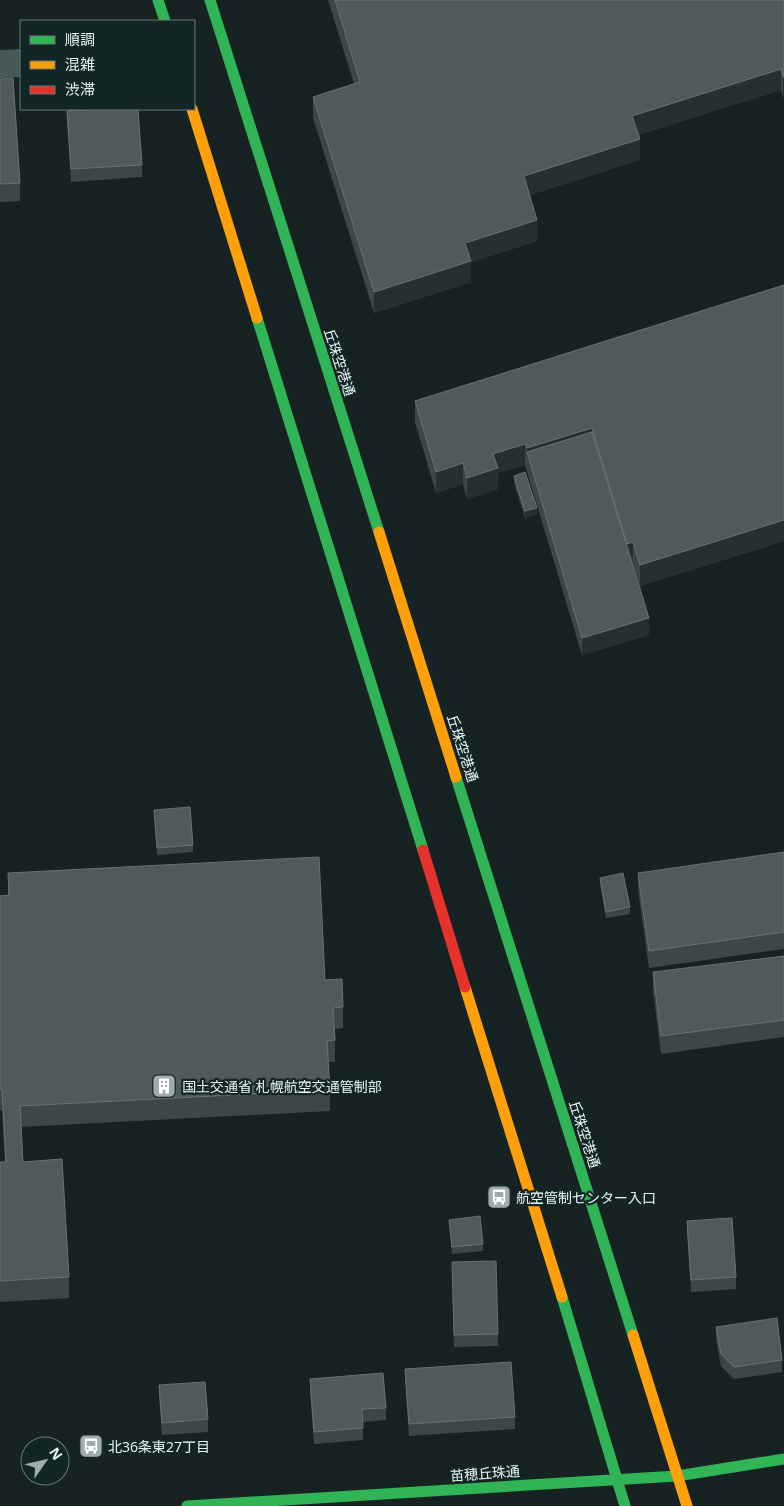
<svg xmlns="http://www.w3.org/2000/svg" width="784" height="1506" font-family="'Open Sans','Noto Sans JP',sans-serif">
  <rect width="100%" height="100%" fill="#172222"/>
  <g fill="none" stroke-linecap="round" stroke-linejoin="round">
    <path stroke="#475858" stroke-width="28" d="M 0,64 L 21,63"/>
    <path stroke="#30b455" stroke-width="11" d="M 158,0 L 165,21
      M 210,0 L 379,532
      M 257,318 L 423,850
      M 456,777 L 633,1335
      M 562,1297 L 625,1506
      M 187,1506 L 677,1476 L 784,1459"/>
    <path stroke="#ff9f0a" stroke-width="11" d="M 192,109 L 257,318
      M 379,532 L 456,777
      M 465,987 L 562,1297
      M 633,1335 L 687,1506"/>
    <path stroke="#e5322d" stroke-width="11" d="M 423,850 L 465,987"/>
  </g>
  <path fill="#3e4747" d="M 328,0 L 784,0 L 784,98 L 783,98 L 781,90 L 638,135 L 640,160 L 530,195 L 537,241 L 471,262 L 471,282 L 374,313 L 313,118 L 313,97 L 354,84 Z
    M 0,79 L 20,183 L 20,201 L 0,202 Z
    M 67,111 L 142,165 L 142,177 L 71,182 L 67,123 Z
    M 784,285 L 784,541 L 640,586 L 633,564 L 632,564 L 649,635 L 582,655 L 525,465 L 498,473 L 498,489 L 467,499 L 463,484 L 436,493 L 415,422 L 415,401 Z
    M 514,476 L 537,514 L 525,518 L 514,483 Z
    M 154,810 L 193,845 L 193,852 L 157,855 Z
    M 784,852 L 784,949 L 649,968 L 638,890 L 638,873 Z
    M 8,873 L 325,980 L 343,1007 L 343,1028 L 335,1029 L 335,1062 L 328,1062 L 330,1090 L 330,1111 L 21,1127 L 23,1162 L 69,1277 L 69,1298 L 0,1302 L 0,1162 L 5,1162 L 2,1110 L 0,1110 L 0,896 L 8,895 Z
    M 600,878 L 630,907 L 630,914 L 606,918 L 600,884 Z
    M 784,956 L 784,1037 L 661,1054 L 653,990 L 653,972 Z
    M 449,1220 L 483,1244 L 483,1251 L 452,1254 Z
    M 687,1221 L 736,1277 L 736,1289 L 691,1292 L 687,1234 Z
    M 452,1262 L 498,1334 L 498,1346 L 454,1347 Z
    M 716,1327 L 782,1360 L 782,1372 L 734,1379 L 721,1366 L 716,1339 Z
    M 405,1369 L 515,1417 L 515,1429 L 409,1436 L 405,1381 Z
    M 310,1379 L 386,1408 L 386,1420 L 363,1422 L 363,1440 L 314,1444 L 310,1391 Z
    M 159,1385 L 208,1419 L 208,1432 L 162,1435 L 159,1398 Z"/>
  <path fill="#273030" d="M 781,69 L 781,90 L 632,137 L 632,116 Z
    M 783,77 L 784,77 L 784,98 L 783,98 Z
    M 640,139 L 640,160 L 524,197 L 524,176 Z
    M 537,220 L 537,241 L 471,262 L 471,282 L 374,313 L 374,292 L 465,243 Z
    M 592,428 L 592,449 L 527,452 L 527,448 Z
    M 525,444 L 525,465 L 498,473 L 498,489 L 467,499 L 467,478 L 493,454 Z
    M 463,463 L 463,484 L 436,493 L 436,472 Z
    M 537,508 L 537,514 L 525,518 L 525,511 Z
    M 784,520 L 784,541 L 640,586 L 640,565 Z
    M 633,542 L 633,564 L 627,565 L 627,544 Z
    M 649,618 L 649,635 L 582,655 L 582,638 Z"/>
  <path fill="#505a5a" stroke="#687272" d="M 335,0 L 784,0 L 784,77 L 783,77 L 781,69 L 632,116 L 640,139 L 524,176 L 537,220 L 465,243 L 471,261 L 374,292 L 313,97 L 360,82 Z
    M 13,78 L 20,183 L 0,184 L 0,79 Z
    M 98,109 L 138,109 L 142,165 L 71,169 L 67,111 Z
    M 784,285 L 784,520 L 640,565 L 633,542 L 627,544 L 592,428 L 527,448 L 525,444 L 493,454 L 498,468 L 467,478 L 463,463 L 436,472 L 415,401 Z
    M 592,432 L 649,618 L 582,638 L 527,452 Z
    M 525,472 L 537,508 L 525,511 L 514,476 Z
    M 190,807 L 193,845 L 157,848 L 154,810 Z
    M 784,852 L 784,932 L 649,951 L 638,873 Z
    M 319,857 L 325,980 L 342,979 L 343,1007 L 333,1008 L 335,1040 L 327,1041 L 330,1090 L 20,1106 L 23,1162 L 62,1159 L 69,1277 L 0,1281 L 0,1162 L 6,1162 L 2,1089 L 0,1089 L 0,896 L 9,895 L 8,873 Z
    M 623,873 L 630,907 L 606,912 L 600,878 Z
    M 784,956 L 784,1020 L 661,1036 L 653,972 Z
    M 480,1216 L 483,1244 L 452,1247 L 449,1220 Z
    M 732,1218 L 736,1277 L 691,1280 L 687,1221 Z
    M 496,1261 L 498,1334 L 454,1335 L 452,1262 Z
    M 777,1318 L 782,1360 L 734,1367 L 721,1354 L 716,1327 Z
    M 511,1362 L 515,1417 L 409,1424 L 405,1369 Z
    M 383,1373 L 386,1408 L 362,1409 L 363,1428 L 314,1432 L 310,1379 Z
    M 205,1382 L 208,1419 L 162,1423 L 159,1385 Z"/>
  <defs>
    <g id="building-square" transform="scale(1.25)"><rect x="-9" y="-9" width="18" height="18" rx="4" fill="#a0acac" stroke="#132626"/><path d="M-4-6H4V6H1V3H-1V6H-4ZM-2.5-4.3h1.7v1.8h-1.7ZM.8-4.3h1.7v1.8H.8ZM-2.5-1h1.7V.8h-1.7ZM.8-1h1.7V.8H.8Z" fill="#fff"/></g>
    <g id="bus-square" transform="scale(1.25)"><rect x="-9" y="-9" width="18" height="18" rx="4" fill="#a0acac" stroke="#132626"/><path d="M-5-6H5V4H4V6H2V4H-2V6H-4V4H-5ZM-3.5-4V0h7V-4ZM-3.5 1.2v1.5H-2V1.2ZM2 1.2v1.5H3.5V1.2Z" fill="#fff"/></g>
  </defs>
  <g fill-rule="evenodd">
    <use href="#building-square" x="164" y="1086"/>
    <use href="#bus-square" x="499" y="1197"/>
    <use href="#bus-square" x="91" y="1446"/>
  </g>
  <g text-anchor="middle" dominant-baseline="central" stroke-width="4.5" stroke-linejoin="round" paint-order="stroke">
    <g font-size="14" fill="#eaf6f6" stroke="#132626">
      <text transform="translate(340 362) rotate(72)">丘珠空港通</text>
      <text transform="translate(463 748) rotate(72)">丘珠空港通</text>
      <text transform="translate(585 1134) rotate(72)">丘珠空港通</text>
      <text transform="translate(485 1473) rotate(-4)">苗穂丘珠通</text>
    </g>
    <g font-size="14" fill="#eaf6f6" stroke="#132626" text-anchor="start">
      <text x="182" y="1086">国土交通省 札幌航空交通管制部</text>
      <text x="516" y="1197">航空管制センター入口</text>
      <text x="108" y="1446">北36条東27丁目</text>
    </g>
  </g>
  <rect x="20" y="20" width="175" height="90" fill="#132626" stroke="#697979"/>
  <rect x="30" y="36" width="25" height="8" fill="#30b455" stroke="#697979"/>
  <text x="65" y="45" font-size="15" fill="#eaf6f6">順調</text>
  <rect x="30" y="61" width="25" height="8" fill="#ff9f0a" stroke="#697979"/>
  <text x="65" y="70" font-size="15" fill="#eaf6f6">混雑</text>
  <rect x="30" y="86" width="25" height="8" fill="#e5322d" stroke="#697979"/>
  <text x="65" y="95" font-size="15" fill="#eaf6f6">渋滞</text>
  <g transform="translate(45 1461) rotate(56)"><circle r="24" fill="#132626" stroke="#697979"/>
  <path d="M0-4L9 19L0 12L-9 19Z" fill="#a0acac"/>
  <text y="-8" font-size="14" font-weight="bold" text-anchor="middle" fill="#eaf6f6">N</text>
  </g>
</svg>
